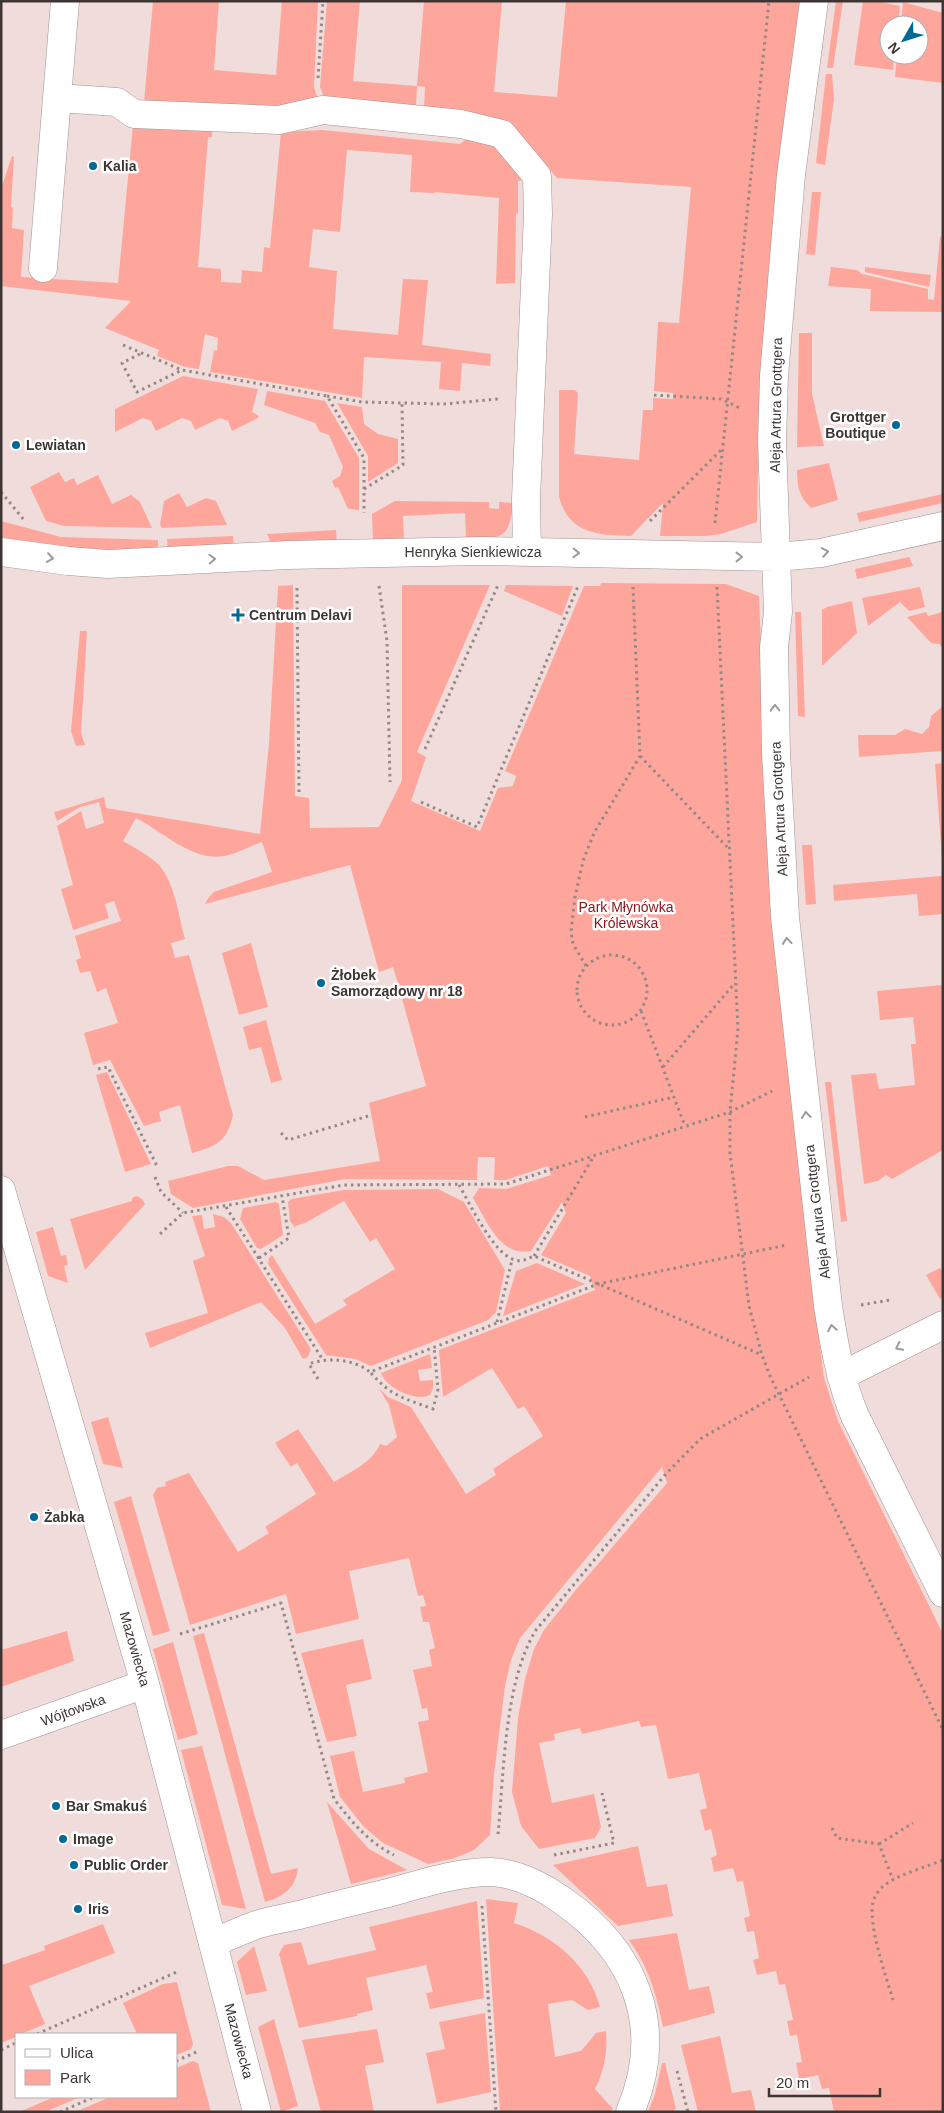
<svg xmlns="http://www.w3.org/2000/svg" width="944" height="2113" font-family="Arial,sans-serif">
  <rect width="100%" height="100%" fill="#f0dddb"/>
  <path fill="#fea69c" d="M 153,1 L 219,1 L 214,70 L 276,75 L 282,1 L 318,1 L 314,87 L 318,100 L 281,109 L 144,102 Z
    M 327,1 L 360,1 L 353,81 L 417,86 L 424,1 L 502,1 L 494,92 L 557,97 L 566,1 L 802,1 L 760,374 L 757,522 L 721,534 L 706,536 L 660,536 L 663,503 L 631,536 C 598,535 569,534 559,497 L 559,390 L 575,390 L 578,393 L 574,454 L 639,460 L 643,410 L 653,410 L 653,398 L 673,399 L 673,393 L 654,391 L 658,322 L 679,323 L 691,187 L 557,178 L 510,123 L 466,113 L 424,108 L 425,87 L 417,86 L 416,108 L 325,99 L 320,87 Z
    M 836,1 L 843,1 L 833,68 L 827,68 Z
    M 863,1 L 876,1 L 900,6 L 898,25 L 889,25 L 889,55 L 894,55 L 893,70 L 854,65 Z
    M 903,2 L 943,13 L 943,83 L 895,77 L 897,55 L 919,55 L 919,25 L 901,25 Z
    M 826,74 L 832,74 L 834,99 L 825,165 L 816,163 Z
    M 133,125 L 212,128 L 212,137 L 208,137 L 198,267 L 221,269 L 221,282 L 241,283 L 242,270 L 262,272 L 264,247 L 270,248 L 281,132 L 322,130 L 460,144 L 468,138 L 495,146 L 524,180 L 518,181 L 518,213 L 516,214 L 515,283 L 496,284 L 499,198 L 435,192 L 435,193 L 410,192 L 412,155 L 347,150 L 340,232 L 313,229 L 309,267 L 337,271 L 333,329 L 398,335 L 403,279 L 428,280 L 422,345 L 491,354 L 490,366 L 462,363 L 460,391 L 439,389 L 441,362 L 364,357 L 362,398 L 210,372 L 214,350 L 217,351 L 218,338 L 205,334 L 199,369 L 185,367 L 157,356 L 159,350 L 105,328 L 131,301 L 1,286 L 1,189 L 12,156 L 14,157 L 11,207 L 13,208 L 12,228 L 24,230 L 21,277 L 118,283 Z
    M 812,192 L 821,192 L 815,255 L 806,254 Z
    M 943,235 L 943,312 L 870,311 L 871,289 L 828,286 L 831,267 L 857,270 L 862,274 L 928,289 L 928,299 L 934,300 L 940,237 Z
    M 865,267 L 931,275 L 929,287 L 865,272 Z
    M 799,333 L 812,333 L 812,394 L 824,446 L 797,447 Z
    M 183,376 L 258,389 L 252,412 L 259,416 L 258,418 L 232,431 L 228,421 L 220,418 L 195,430 L 191,421 L 182,418 L 156,431 L 151,421 L 143,418 L 115,432 L 115,409 Z
    M 267,391 L 325,401 L 359,458 L 359,510 L 348,509 L 338,487 L 335,488 L 332,481 L 340,476 L 343,467 L 329,435 L 320,432 L 315,423 L 264,405 Z
    M 337,403 L 362,407 L 364,424 L 378,434 L 398,439 L 398,463 L 368,482 L 368,456 Z
    M 829,463 L 838,500 L 811,508 C 799,497 797,486 797,470 Z
    M 59,472 L 65,482 L 74,478 L 77,485 L 98,475 L 112,504 L 131,495 L 140,502 L 152,528 L 64,526 L 46,521 L 30,487 Z
    M 179,493 L 187,507 L 206,498 L 216,501 L 227,525 L 162,528 L 160,525 L 164,501 Z
    M 943,494 L 943,503 L 859,522 L 857,513 Z
    M 395,501 L 489,502 L 489,508 L 499,509 L 499,502 L 513,503 C 509,542 501,537 466,539 L 465,513 L 403,516 L 404,541 L 373,542 L 372,514 Z
    M 1,521 L 61,537 L 158,540 L 158,553 L 102,553 L 1,542 Z
    M 336,530 L 337,545 L 278,547 L 270,541 L 267,534 Z
    M 233,536 L 234,550 L 168,553 L 167,539 Z
    M 909,557 L 913,566 L 857,579 L 855,569 Z
    M 601,583 L 726,584 L 759,596 L 768,831 L 778,968 L 807,1245 L 824,1378 L 838,1421 L 943,1634 L 943,2112 L 834,2112 L 829,2088 L 822,2089 L 818,2075 L 799,2079 L 796,2063 L 802,2062 L 797,2035 L 790,2036 L 787,2021 L 793,2020 L 785,1984 L 779,1985 L 776,1971 L 757,1975 L 753,1960 L 759,1958 L 754,1931 L 747,1932 L 744,1918 L 750,1916 L 743,1881 L 737,1882 L 733,1868 L 714,1872 L 711,1858 L 717,1855 L 711,1829 L 705,1831 L 700,1810 L 707,1808 L 699,1773 L 668,1779 L 656,1725 L 641,1727 L 639,1721 L 582,1734 L 580,1728 L 554,1734 L 555,1740 L 539,1743 L 552,1803 L 594,1794 L 601,1827 L 595,1838 L 539,1849 L 521,1826 L 512,1792 L 518,1718 L 525,1679 L 534,1649 L 544,1630 L 574,1592 L 667,1483 L 662,1467 L 520,1638 L 511,1660 L 505,1686 L 494,1774 L 490,1835 L 474,1850 L 455,1858 L 428,1864 L 383,1843 L 364,1827 L 340,1797 L 330,1756 L 354,1751 L 363,1792 L 405,1783 L 404,1778 L 428,1772 L 418,1722 L 429,1720 L 427,1708 L 422,1709 L 413,1670 L 432,1666 L 429,1650 L 435,1648 L 429,1622 L 423,1622 L 420,1607 L 426,1606 L 423,1595 L 418,1596 L 409,1558 L 349,1571 L 359,1619 L 296,1634 L 286,1594 L 190,1625 L 153,1495 L 157,1488 L 166,1486 L 165,1482 L 189,1473 L 238,1552 L 269,1533 L 265,1527 L 316,1494 L 297,1463 L 291,1467 L 275,1443 L 298,1429 L 334,1482 C 350,1472 372,1463 380,1444 L 386,1446 L 397,1437 L 389,1405 L 379,1388 L 388,1397 L 411,1407 L 466,1494 L 496,1475 L 493,1469 L 543,1436 L 524,1406 L 518,1409 L 492,1368 L 443,1397 L 439,1350 L 595,1290 L 590,1276 L 541,1255 L 566,1213 L 562,1202 L 531,1251 C 500,1258 486,1219 473,1198 L 479,1188 L 506,1189 L 551,1175 L 548,1166 L 506,1180 L 494,1180 L 495,1157 L 478,1157 L 477,1180 L 345,1179 L 193,1208 L 171,1194 L 168,1181 L 228,1166 L 238,1166 L 264,1180 L 380,1161 L 369,1103 L 426,1086 L 397,980 L 393,967 L 379,972 L 350,865 L 205,904 L 209,897 L 214,892 L 272,872 L 262,842 C 250,846 238,853 225,856 C 193,862 163,832 136,818 L 123,841 C 134,847 146,854 156,862 C 175,880 178,914 185,939 L 171,943 L 175,958 L 189,955 L 233,1115 C 227,1142 217,1146 192,1153 L 180,1105 L 159,1112 L 161,1121 L 144,1126 L 110,1060 L 93,1065 L 84,1033 L 118,1023 L 106,988 L 97,992 L 90,971 L 80,973 L 76,960 L 81,958 L 75,936 L 121,921 L 114,901 L 105,904 L 109,918 L 73,930 L 61,889 L 73,885 L 57,826 L 81,811 L 86,829 L 104,823 L 99,802 L 80,807 L 57,821 L 54,812 L 104,797 L 106,808 L 260,834 L 269,743 L 278,586 L 293,585 L 295,796 L 309,798 L 310,828 L 379,827 L 402,780 L 402,585 L 490,585 L 417,752 L 426,757 L 411,801 L 480,831 L 498,788 L 513,786 L 516,776 L 505,771 L 584,586 L 600,586 Z
    M 506,585 L 573,586 L 562,616 L 504,591 Z
    M 920,587 L 925,607 L 909,611 L 900,602 L 868,626 L 862,598 Z
    M 852,601 L 857,633 L 822,666 L 822,610 L 827,607 Z
    M 795,612 L 801,612 L 805,717 L 798,716 Z
    M 926,612 L 928,616 L 943,612 L 943,648 L 939,644 L 931,643 L 907,617 Z
    M 80,631 L 87,631 L 81,733 L 85,745 L 76,746 L 71,731 Z
    M 943,706 L 943,751 L 859,757 L 858,735 L 895,735 L 905,729 L 922,734 L 929,727 L 931,716 Z
    M 943,763 L 943,859 L 942,859 L 935,764 Z
    M 802,845 L 812,845 L 816,904 L 806,905 Z
    M 943,875 L 943,914 L 919,916 L 917,894 L 834,901 L 833,885 L 941,876 Z
    M 251,943 L 268,1007 L 239,1015 L 222,953 Z
    M 943,985 L 943,1150 L 892,1179 L 886,1175 L 878,1181 L 864,1184 L 851,1075 L 876,1073 L 879,1089 L 915,1085 L 911,1044 L 916,1044 L 913,1017 L 880,1020 L 877,991 Z
    M 266,1020 L 282,1080 L 271,1083 L 261,1047 L 249,1050 L 243,1027 Z
    M 107,1072 L 151,1164 L 125,1172 L 96,1075 Z
    M 825,1082 L 831,1082 L 847,1221 L 841,1222 Z
    M 438,1189 L 464,1202 L 505,1270 L 496,1312 L 488,1320 L 371,1366 L 355,1359 L 326,1355 L 268,1264 L 269,1258 L 272,1255 L 315,1324 L 347,1305 L 343,1300 L 395,1269 L 376,1238 L 370,1242 L 344,1201 L 305,1223 L 295,1226 L 296,1229 L 290,1221 L 288,1202 L 291,1199 L 344,1190 Z
    M 137,1196 L 142,1199 L 145,1204 L 85,1270 L 70,1219 L 132,1201 L 132,1198 Z
    M 276,1202 L 279,1204 L 283,1235 L 261,1249 L 257,1248 L 240,1219 L 243,1208 Z
    M 213,1214 L 224,1217 L 231,1223 L 311,1349 L 308,1357 L 303,1359 L 285,1328 L 261,1302 L 150,1348 L 145,1333 L 208,1313 L 193,1261 L 205,1256 L 192,1216 L 202,1215 L 204,1229 L 215,1227 Z
    M 53,1227 L 61,1256 L 66,1255 L 68,1265 L 64,1266 L 68,1283 L 48,1276 L 36,1232 Z
    M 537,1263 L 585,1284 L 503,1316 L 516,1271 Z
    M 940,1268 L 943,1273 L 943,1297 L 940,1299 L 926,1275 Z
    M 430,1354 L 432,1368 L 418,1370 L 420,1381 L 433,1380 L 433,1388 L 430,1395 C 415,1402 386,1388 381,1373 Z
    M 108,1417 L 123,1468 L 103,1464 L 91,1422 Z
    M 131,1496 L 170,1631 L 153,1636 L 114,1502 Z
    M 67,1631 L 74,1661 L 1,1687 L 1,1650 Z
    M 204,1633 L 271,1874 L 298,1868 C 296,1888 283,1897 265,1902 L 193,1636 Z
    M 363,1639 L 372,1679 L 346,1685 L 357,1736 L 327,1742 L 301,1653 Z
    M 173,1642 L 198,1734 L 178,1740 L 153,1649 Z
    M 202,1746 L 246,1909 L 222,1905 L 181,1750 Z
    M 327,1802 L 369,1849 L 407,1870 L 351,1884 Z
    M 638,1846 L 647,1887 L 667,1884 L 673,1916 L 618,1926 L 553,1865 Z
    M 486,1899 L 518,1903 L 514,1923 C 554,1936 589,1965 600,2007 L 588,2010 L 572,2000 L 548,2004 L 555,2057 L 581,2051 L 596,2033 L 606,2031 C 608,2051 604,2071 595,2089 L 613,2109 L 610,2112 L 500,2112 Z
    M 477,1901 L 484,1998 L 430,2009 L 426,1993 L 433,1992 L 426,1965 L 366,1978 L 373,2010 L 357,2014 L 357,2016 L 299,2028 L 279,1954 L 284,1945 L 301,1942 L 308,1965 L 376,1950 L 369,1927 Z
    M 103,1924 L 115,1953 L 29,1986 L 45,2024 L 21,2034 L 16,2034 L 16,2037 L 1,2043 L 2,1965 L 45,1950 L 44,1946 Z
    M 677,1933 L 689,1990 L 709,1986 L 715,2013 L 663,2027 C 656,1993 649,1968 629,1940 Z
    M 254,1946 L 267,1991 L 246,1995 L 237,1962 Z
    M 177,1982 L 193,2044 L 191,2049 L 176,2055 L 176,2034 L 137,2034 L 123,2003 L 163,1984 Z
    M 485,2013 L 491,2092 L 437,2104 L 426,2053 L 445,2049 L 439,2022 Z
    M 274,2019 L 298,2106 L 281,2112 L 258,2027 Z
    M 377,2029 L 384,2062 L 365,2066 L 374,2112 L 321,2112 L 302,2040 Z
    M 720,2036 L 732,2093 L 751,2090 L 756,2112 L 698,2112 L 681,2045 Z
    M 193,2061 L 198,2063 L 211,2112 L 75,2112 L 110,2097 L 176,2097 L 176,2068 Z
    M 662,2063 L 665,2063 L 676,2109 L 672,2112 L 648,2112 L 655,2094 Z
    M 54,2097 L 80,2097 L 45,2112 L 19,2112 Z"/>
  <g fill="none" stroke-linecap="round" stroke-linejoin="round">
    <g stroke="#a3928f" stroke-width="29">
      <path id="minor" d="M 814,1 L 791,175 L 774,376 L 772,441 L 778,612 L 774,647 L 776,753 L 785,917 L 828,1306 C 834,1343 840,1381 855,1416 L 943,1593
        M 58,98 L 117,102 L 134,114 L 279,120 L 323,110 L 461,124 L 502,134 L 537,176 L 538,214 L 526,499 L 527,551
        M 43,268 L 65,1
        M 1,552 L 68,561 L 108,564 L 288,555 L 481,551 L 777,557 L 821,553 L 943,526
        M 1,1190 L 145,1684 L 257,2112
        M 841,1376 L 943,1325
        M 1,1735 L 145,1684
        M 213,1943 C 228,1937 243,1929 259,1924 C 272,1920 286,1918 299,1915 C 326,1908 353,1901 380,1895 C 415,1886 454,1872 491,1872 C 517,1873 542,1886 563,1901 C 636,1952 666,2028 630,2112"/>
    </g>
    <path stroke="#958886" stroke-width="3" stroke-dasharray="2.5 4" stroke-linecap="butt" d="M 318,78 L 323,1
      M 123,345 L 182,370 L 327,396 L 364,458 L 364,513
      M 140,354 L 122,363 L 137,392 L 182,370
      M 654,395 L 721,399 L 740,408
      M 327,396 L 362,402 L 444,404 L 498,399
      M 364,489 L 403,465 L 402,403
      M 1,492 L 24,520
      M 650,521 L 723,448
      M 715,523 L 769,1
      M 379,586 L 387,641 L 390,782
      M 717,587 L 738,1029 L 730,1112 L 730,1153 L 749,1306 L 762,1355 L 770,1376 L 943,1730
      M 297,588 L 299,794
      M 425,749 L 498,585
      M 640,756 L 729,849
      M 421,802 L 477,827 L 578,586
      M577 990a35 35 0 1 1 70 0a35 35 0 1 1-70 0Z
      M 586,966 L 573,944 L 571,932 L 575,897 L 583,861 L 594,833 L 640,756 L 633,587
      M 641,1011 L 685,1126
      M 663,1067 L 735,983
      M 98,1069 L 108,1067 L 157,1166
      M 585,1117 L 674,1097
      M 281,1133 L 288,1140 L 368,1116
      M 155,1177 L 161,1192 L 183,1213
      M 459,1185 C 470,1204 494,1255 515,1260 C 522,1262 527,1259 534,1256 L 762,1355
      M 226,1207 L 323,1360
      M 160,1234 L 183,1213 L 344,1185 L 506,1184 L 730,1112 L 772,1091
      M 534,1256 L 594,1156
      M 259,1258 L 289,1238 L 282,1196
      M 861,1305 L 890,1300
      M 497,1322 L 512,1260
      M 371,1373 C 392,1397 404,1398 433,1409 L 438,1389 L 434,1347
      M 318,1379 L 309,1364 C 328,1357 354,1359 370,1372 L 598,1284 L 787,1245
      M 180,1634 L 281,1603 L 334,1799 C 352,1822 368,1842 394,1855
      M 832,1828 L 837,1838 L 879,1844 L 893,1880
      M 498,1834 C 504,1773 504,1682 536,1630 L 665,1475 L 700,1439 L 809,1377
      M 879,1844 L 913,1823
      M 554,1855 L 614,1843 L 602,1793
      M 482,1906 L 496,2112
      M 893,2000 C 886,1976 868,1926 873,1902 C 875,1895 880,1888 886,1884 C 900,1874 926,1867 943,1860
      M 37,2034 L 179,1971
      M 1,2050 L 16,2043
      M 176,2061 L 199,2051
      M 677,2071 L 688,2112
      M 60,2112 L 94,2097"/>
    <use href="#minor" stroke="#fff" stroke-width="28"/>
  </g>
  <defs><path id="oneway-chevron" d="M-2-3.5L2.5 0L-2 3.5" fill="none" stroke-width="1.6" stroke-linecap="round" stroke-linejoin="round" transform="scale(1.25)"/></defs>
  <g stroke="#9e9a9a">
    <use href="#oneway-chevron" transform="translate(825 552) rotate(-10)"/>
    <use href="#oneway-chevron" transform="translate(576 553) rotate(2)"/>
    <use href="#oneway-chevron" transform="translate(739 557)"/>
    <use href="#oneway-chevron" transform="translate(50 558) rotate(8)"/>
    <use href="#oneway-chevron" transform="translate(212 559) rotate(-3)"/>
    <use href="#oneway-chevron" transform="translate(775 708) rotate(-91)"/>
    <use href="#oneway-chevron" transform="translate(787 941) rotate(-95)"/>
    <use href="#oneway-chevron" transform="translate(806 1115) rotate(-97)"/>
    <use href="#oneway-chevron" transform="translate(832 1328) rotate(-100)"/>
    <use href="#oneway-chevron" transform="translate(899 1347) rotate(153)"/>
  </g>
  <g fill="#006997" stroke="#fff" stroke-width="2">
    <circle cx="93" cy="166" r="5"/>
    <circle cx="896" cy="425" r="5"/>
    <circle cx="16" cy="445" r="5"/>
    <path d="M235.5 607.5h5v5h5v5h-5v5h-5v-5h-5v-5h5z"/>
    <circle cx="321" cy="983" r="5"/>
    <circle cx="34" cy="1517" r="5"/>
    <circle cx="56" cy="1806" r="5"/>
    <circle cx="63" cy="1839" r="5"/>
    <circle cx="74" cy="1865" r="5"/>
    <circle cx="78" cy="1909" r="5"/>
  </g>
  <g text-anchor="middle" dominant-baseline="central" stroke-width="5" stroke-linejoin="round" paint-order="stroke">
    <g font-size="14" font-weight="bold" fill="#3d3534" stroke="#fff" text-anchor="start">
      <text x="103" y="166">Kalia</text>
      <text x="886" y="417" text-anchor="end">Grottger<tspan x="886" dy="16">Boutique</tspan></text>
      <text x="26" y="445">Lewiatan</text>
      <text x="249" y="615">Centrum Delavi</text>
      <text x="331" y="975">Żłobek<tspan x="331" dy="16">Samorządowy nr 18</tspan></text>
      <text x="44" y="1517">Żabka</text>
      <text x="66" y="1806">Bar Smakuś</text>
      <text x="73" y="1839">Image</text>
      <text x="84" y="1865">Public Order</text>
      <text x="88" y="1909">Iris</text>
    </g>
    <g font-size="14" fill="#3d3534" stroke="#fff">
      <text transform="translate(776 405) rotate(-89)">Aleja Artura Grottgera</text>
      <text x="473" y="552">Henryka Sienkiewicza</text>
      <text transform="translate(779 809) rotate(-93)">Aleja Artura Grottgera</text>
      <text transform="translate(817 1212) rotate(-97)">Aleja Artura Grottgera</text>
      <text transform="translate(135 1649) rotate(74)">Mazowiecka</text>
      <text transform="translate(73 1710) rotate(-20)">Wójtowska</text>
      <text transform="translate(239 2041) rotate(75)">Mazowiecka</text>
    </g>
    <g font-size="14" fill="#8a1416" stroke="#fff">
      <text x="626" y="907">Park Młynówka<tspan x="626" dy="16">Królewska</tspan></text>
    </g>
  </g>
  <rect width="944" height="2113" fill="none" stroke="#3d3534" stroke-width="5"/>
  <rect x="15" y="2033" width="162" height="65" fill="#ffffff" stroke="#b1aeae"/>
  <rect x="25" y="2049" width="25" height="8" fill="#ffffff" stroke="#b1aeae"/>
  <text x="60" y="2058" font-size="15" fill="#3d3534">Ulica</text>
  <rect x="25" y="2070" width="25" height="15" fill="#fea69c" stroke="#b1aeae"/>
  <text x="60" y="2083" font-size="15" fill="#3d3534">Park</text>
  <g transform="translate(904 40) rotate(231)"><circle r="24" fill="#ffffff" stroke="#b1aeae"/>
  <path d="M0-4L9 19L0 12L-9 19Z" fill="#006997"/>
  <text y="-8" font-size="14" font-weight="bold" text-anchor="middle" fill="#3d3534">N</text>
  </g>
  <path d="M769 2088v8h111v-8" fill="none" stroke="#3d3534" stroke-width="2.5"/>
  <text x="776" y="2088" font-size="15" fill="#3d3534" stroke="#ffffff" stroke-width="4" paint-order="stroke">20 m</text>
</svg>
